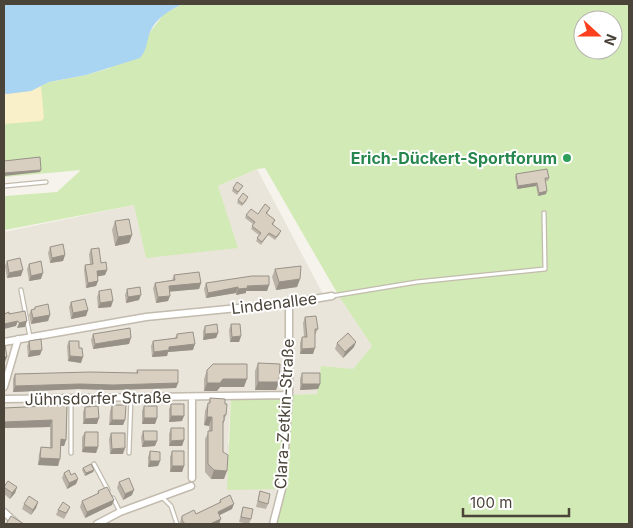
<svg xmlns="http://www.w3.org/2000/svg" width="633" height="528" font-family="Inter,sans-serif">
  <rect width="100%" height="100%" fill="#f6f3ec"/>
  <path fill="#eae5da" d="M 257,169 L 323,294 L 340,298 L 372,346 L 353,369 L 318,394 L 231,396 L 228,443 L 282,489 L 273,524 L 4,524 L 4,232 L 134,205 L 237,248 L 218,186 Z"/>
  <path fill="#d2eab5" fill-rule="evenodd" d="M 183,4 L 629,4 L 629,524 L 273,524 L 281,489 L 227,490 L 231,396 L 317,394 L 321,366 L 353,369 L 372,346 L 340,298 L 265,168 L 257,169 L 218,186 L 238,248 L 146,258 L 134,205 L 5,230 L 5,196 L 57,192 L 81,170 L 4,177 L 4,93 L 31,91 L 49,82 L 86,75 L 110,68 L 150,32 L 164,14 ZM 583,20 L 613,20 L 613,50 L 583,50 Z"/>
  <path fill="#f9efc9" d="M 41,86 L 44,118 L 41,121 L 4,124 L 4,93 L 31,91 Z"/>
  <path fill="#a9d4f2" d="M 4,4 L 183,4 C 170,10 156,18 150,32 C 146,42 148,48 140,58 L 86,75 L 49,82 L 31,91 L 7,94 L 4,93 Z"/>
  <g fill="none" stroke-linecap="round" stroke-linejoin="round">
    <g stroke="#c2bbae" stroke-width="5.5">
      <path id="lane" d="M 4,186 L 46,182
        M 21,290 L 30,337
        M 332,296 L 417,282 L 545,269 L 544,213
        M 71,453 L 71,398
        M 129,453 L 131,397
        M 94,464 L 108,490
        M 162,497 L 171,506 L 177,524
        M 113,498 L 120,512"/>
    </g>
    <g stroke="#c2bbae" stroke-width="9">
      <path id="street" d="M 4,342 L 146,317 L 289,303 L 332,296
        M 4,387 L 18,339
        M 192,397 L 192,478
        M 4,399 L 289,395
        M 4,512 L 17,524
        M 97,524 L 120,512 L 191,486
        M 273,524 L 282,489 L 289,395 L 289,303"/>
    </g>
    <use href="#lane" stroke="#fff" stroke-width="3"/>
    <use href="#street" stroke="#fff" stroke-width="6"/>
  </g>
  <path fill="#bab2a6" d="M 516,174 L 549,178 L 548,181 L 546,181 L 546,194 L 538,196 L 536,186 L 517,189 L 515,177 Z
    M 243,186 L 237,195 L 232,191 L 233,188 Z
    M 238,200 L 247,200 L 242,206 L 237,203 Z
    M 270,208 L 267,214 L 275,220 L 273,225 L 280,234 L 275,240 L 268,235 L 261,245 L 256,241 L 259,235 L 251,229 L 253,224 L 245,218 L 246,215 L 258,214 Z
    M 115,221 L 132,235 L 129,243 L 115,246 L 112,230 Z
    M 50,247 L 65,255 L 63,261 L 50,263 L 48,253 Z
    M 91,249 L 107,270 L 105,275 L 97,276 L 98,281 L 96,286 L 86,288 L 84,270 L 85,265 L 90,264 L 89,254 Z
    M 7,261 L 21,276 L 7,278 L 5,266 Z
    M 29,264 L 41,279 L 29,281 L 27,269 Z
    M 275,269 L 300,279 L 297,287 L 276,290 L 272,277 Z
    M 174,275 L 201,283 L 199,289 L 170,291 L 168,301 L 156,303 L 153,288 L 155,283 L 172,280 Z
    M 206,283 L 269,285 L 267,291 L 246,291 L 246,293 L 236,295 L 236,293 L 206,298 L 204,289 Z
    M 127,289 L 139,300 L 126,303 L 125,295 Z
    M 99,291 L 111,307 L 98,308 L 97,297 Z
    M 71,302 L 88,310 L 86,316 L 71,319 L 69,307 Z
    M 35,307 L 50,315 L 48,321 L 31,324 L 29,315 L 31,310 L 34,309 Z
    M 305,317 L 318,329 L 315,335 L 313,354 L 300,354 L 300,343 L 302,337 L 304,337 L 303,323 Z
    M 231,324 L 241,336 L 239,342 L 230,342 L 229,330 Z
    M 205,326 L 218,333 L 216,338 L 203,340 L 203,331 Z
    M 93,334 L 129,344 L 93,349 L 91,340 Z
    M 177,334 L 193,350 L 168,352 L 167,356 L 152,357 L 151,346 L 153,341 L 175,338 Z
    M 29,341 L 40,355 L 28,357 L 27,346 Z
    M 69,341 L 79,348 L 81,363 L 68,361 L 67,346 Z
    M 337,343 L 354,347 L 343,358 L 335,349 Z
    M 258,363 L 279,382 L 276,390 L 255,390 L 255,371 Z
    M 137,370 L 178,383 L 176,388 L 111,390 L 78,389 L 13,392 L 13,379 L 15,374 L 136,373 Z
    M 207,370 L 244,387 L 220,387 L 217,391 L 204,391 L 204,379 Z
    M 302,373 L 320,384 L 318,389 L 300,390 L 300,379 Z
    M 210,398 L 225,404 L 226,415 L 223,425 L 223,452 L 224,479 L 211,479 L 205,472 L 205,439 L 209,431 L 209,426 L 204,425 L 205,411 L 208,403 L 209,403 Z
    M 171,404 L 182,421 L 169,422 L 169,409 Z
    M 67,405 L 66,440 L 64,446 L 61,446 L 58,466 L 38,465 L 39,454 L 41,447 L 50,448 L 50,427 L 4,428 L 4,408 Z
    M 112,405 L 125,420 L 123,425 L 109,425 L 110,411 Z
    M 144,406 L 157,418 L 155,424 L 142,424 L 142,411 Z
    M 85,407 L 97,424 L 83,424 L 83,412 Z
    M 171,428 L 184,440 L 182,446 L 169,446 L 169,434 Z
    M 143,431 L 155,446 L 142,447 L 141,437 Z
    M 85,432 L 98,447 L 96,453 L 82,452 L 82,437 Z
    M 111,433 L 123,454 L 110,454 L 109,439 Z
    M 150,451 L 160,461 L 158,466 L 148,467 L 148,457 Z
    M 172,451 L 184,466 L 182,472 L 170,472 L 170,457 Z
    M 83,468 L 94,470 L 93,472 L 85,476 L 82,470 Z
    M 64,473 L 71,475 L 78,479 L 76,484 L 67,489 L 62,478 Z
    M 119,482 L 132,495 L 123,500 L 117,488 Z
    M 4,487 L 17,487 L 15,493 L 10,499 L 4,494 Z
    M 98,491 L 114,500 L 112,505 L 85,518 L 80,507 L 82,501 L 97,494 Z
    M 260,491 L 268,504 L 266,509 L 256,507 Z
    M 220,500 L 232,509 L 219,515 L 219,524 L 180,524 L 180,522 L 182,516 L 196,514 L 219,503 Z
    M 38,502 L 36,508 L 31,515 L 22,509 L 24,504 Z
    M 70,507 L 68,512 L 64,519 L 56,515 L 58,510 Z
    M 243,507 L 251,519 L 249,524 L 239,522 Z"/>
  <path fill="#979187" d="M 41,170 L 40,172 L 4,176 L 4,173 Z
    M 537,183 L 536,186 L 517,189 L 518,186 Z
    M 547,191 L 546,194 L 538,196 L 539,193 Z
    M 132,235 L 129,243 L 115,246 L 118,237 Z
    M 65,255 L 63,261 L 50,263 L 52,258 Z
    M 23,270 L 21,276 L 7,278 L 9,273 Z
    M 107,270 L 105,275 L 95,277 L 97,271 Z
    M 43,273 L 41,279 L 29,281 L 31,276 Z
    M 300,279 L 297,287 L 276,290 L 279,282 Z
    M 98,281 L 96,286 L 86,288 L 88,283 Z
    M 201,283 L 199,289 L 167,292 L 169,286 Z
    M 269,285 L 267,291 L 246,291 L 246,293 L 236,295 L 238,289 L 247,286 Z
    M 238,287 L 236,293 L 206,298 L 208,293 Z
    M 141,295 L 139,300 L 126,303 L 128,297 Z
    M 170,296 L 168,301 L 156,303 L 158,297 Z
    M 113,301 L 111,307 L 98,308 L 100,303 Z
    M 88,310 L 86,316 L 71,319 L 73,313 Z
    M 50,315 L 48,321 L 31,324 L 33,318 Z
    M 18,321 L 16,326 L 4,329 L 4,324 Z
    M 27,321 L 25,327 L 17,328 L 19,323 Z
    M 218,333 L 216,338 L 203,340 L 205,334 Z
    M 241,336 L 239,342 L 230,342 L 232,337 Z
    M 131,338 L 129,344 L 93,349 L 95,344 Z
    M 356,342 L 354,347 L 343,358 L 345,352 Z
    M 195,344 L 193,350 L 168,352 L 167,356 L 152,357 L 154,352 L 169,347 Z
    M 315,348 L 313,354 L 300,354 L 302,349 Z
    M 42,350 L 40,355 L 28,357 L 30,351 Z
    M 70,356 L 83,357 L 81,363 L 68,361 Z
    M 4,357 L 7,357 L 5,362 L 4,362 Z
    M 223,379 L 247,379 L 244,387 L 220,387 L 217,391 L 204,391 L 207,383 Z
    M 258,382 L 279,382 L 276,390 L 255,390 Z
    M 178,383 L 176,388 L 111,390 L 78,389 L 13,392 L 15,386 L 80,384 Z
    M 302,384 L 320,384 L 318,389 L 300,390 Z
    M 171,416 L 184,416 L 182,421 L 169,422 Z
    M 207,417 L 212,417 L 209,426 L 204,425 Z
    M 99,418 L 97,424 L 83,424 L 85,419 Z
    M 144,418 L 157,418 L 155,424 L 142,424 Z
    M 52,420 L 50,427 L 4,428 L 4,422 Z
    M 112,420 L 125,420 L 123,425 L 109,425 Z
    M 61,439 L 66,440 L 64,446 L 59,446 Z
    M 184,440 L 182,446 L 169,446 L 171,441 Z
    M 144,441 L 157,441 L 155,446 L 142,447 Z
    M 84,447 L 98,447 L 96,453 L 82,452 Z
    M 125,448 L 123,454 L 110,454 L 112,449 Z
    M 40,458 L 60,459 L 58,466 L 38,465 Z
    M 150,461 L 160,461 L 158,466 L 148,467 Z
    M 172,466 L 184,466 L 182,472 L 170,472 Z
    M 94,470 L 93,472 L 85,476 L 86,473 Z
    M 214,470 L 227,471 L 224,479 L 211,479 Z
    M 78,479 L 76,484 L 67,489 L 69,483 Z
    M 17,487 L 15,493 L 10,499 L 12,493 Z
    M 134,490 L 132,495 L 123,500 L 125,494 Z
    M 114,500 L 112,505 L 85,518 L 87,512 Z
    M 38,502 L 36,508 L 31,515 L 33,510 Z
    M 234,504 L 232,509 L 216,517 L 218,512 Z
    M 221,519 L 219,524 L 210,524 Z"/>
  <path fill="#d8cfc1" stroke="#979187" d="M 40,157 L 41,170 L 4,173 L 4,161 Z
    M 547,169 L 549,178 L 545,178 L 547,191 L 539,193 L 537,183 L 518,186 L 516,174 Z
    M 237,182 L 243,186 L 238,192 L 233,188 Z
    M 243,193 L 248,197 L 243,204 L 238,200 Z
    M 265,204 L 270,208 L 266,213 L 275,220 L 272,224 L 281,231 L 276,237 L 269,233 L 262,242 L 257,238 L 261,233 L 252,226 L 255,222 L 246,215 L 251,209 L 258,214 Z
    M 129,219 L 132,235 L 118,237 L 115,221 Z
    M 63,244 L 65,255 L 52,258 L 50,247 Z
    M 99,248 L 101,263 L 106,262 L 107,270 L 97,271 L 98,281 L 88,283 L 85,265 L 93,264 L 91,249 Z
    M 20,258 L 23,270 L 9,273 L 7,261 Z
    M 41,261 L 43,273 L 31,276 L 29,264 Z
    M 301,266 L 300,279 L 279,282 L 275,269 Z
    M 199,272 L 201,283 L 169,286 L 170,296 L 158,297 L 155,283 L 175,280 L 174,275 Z
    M 252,276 L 269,276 L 269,285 L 247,286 L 248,288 L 238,289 L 238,287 L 208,293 L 206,283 Z
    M 140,287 L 141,295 L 128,297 L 127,289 Z
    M 111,289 L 113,301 L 100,303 L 99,291 Z
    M 85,299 L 88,310 L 73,313 L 71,302 Z
    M 48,304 L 50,315 L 33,318 L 31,310 L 35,309 L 35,307 Z
    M 25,311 L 27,321 L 19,323 L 18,321 L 4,324 L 4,314 L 9,312 L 9,314 Z
    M 316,316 L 318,329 L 315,329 L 315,348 L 302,349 L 302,337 L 307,337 L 305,317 Z
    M 217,324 L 218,333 L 205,334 L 205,326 Z
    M 231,324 L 240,324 L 241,336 L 232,337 Z
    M 130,328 L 131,338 L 95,344 L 93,334 Z
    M 193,332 L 195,344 L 169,347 L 169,350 L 154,352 L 153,341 L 177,338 L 177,334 Z
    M 348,333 L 356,342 L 345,352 L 337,343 Z
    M 41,339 L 42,350 L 30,351 L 29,341 Z
    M 69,341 L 79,341 L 79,348 L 82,348 L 83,357 L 70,356 Z
    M 4,345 L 5,345 L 7,357 L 4,357 Z
    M 258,363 L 280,364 L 279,382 L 258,382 Z
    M 213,364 L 247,364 L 247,379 L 223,379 L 220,383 L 207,383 L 207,370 Z
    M 137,370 L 178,370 L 178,383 L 113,385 L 80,384 L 15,386 L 15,374 L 90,372 L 138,373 Z
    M 302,373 L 320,373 L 320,384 L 302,384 Z
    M 210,398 L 225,399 L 225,404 L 227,404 L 226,415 L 224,415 L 224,421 L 223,421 L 223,452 L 228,455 L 227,471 L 214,470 L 208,464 L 208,431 L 212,431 L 212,417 L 207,417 L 208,403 L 210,403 Z
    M 171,404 L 184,404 L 184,416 L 171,416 Z
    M 67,405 L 66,440 L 61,439 L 60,459 L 40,458 L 41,447 L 52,448 L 52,420 L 4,422 L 4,408 Z
    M 112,405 L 126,405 L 125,420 L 112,420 Z
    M 98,406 L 99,418 L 85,419 L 85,407 Z
    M 144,406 L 157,406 L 157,418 L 144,418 Z
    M 171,428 L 184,428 L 184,440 L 171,441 Z
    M 143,431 L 157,431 L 157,441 L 144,441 Z
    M 85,432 L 98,432 L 98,447 L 84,447 Z
    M 111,433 L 125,433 L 125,448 L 112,449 Z
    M 150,451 L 160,452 L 160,461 L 150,461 Z
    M 172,451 L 184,451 L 184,466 L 172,466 Z
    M 91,464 L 94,470 L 86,473 L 83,468 Z
    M 69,470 L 71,475 L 75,473 L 78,479 L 69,483 L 64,473 Z
    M 129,478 L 134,490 L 125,494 L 119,482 Z
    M 8,481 L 17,487 L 12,493 L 4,487 Z
    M 107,487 L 114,500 L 87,512 L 82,501 L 99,493 L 98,491 Z
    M 260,491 L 270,494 L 268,504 L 258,501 Z
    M 230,495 L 234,504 L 218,512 L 221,519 L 210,524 L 185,524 L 182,520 L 182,516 L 194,510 L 196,514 L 221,502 L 220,500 Z
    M 29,496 L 38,502 L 33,510 L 24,504 Z
    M 63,502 L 70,507 L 66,513 L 58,510 Z
    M 243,507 L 253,509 L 251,519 L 241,517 Z
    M 11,516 L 24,524 L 6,524 Z"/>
  <circle fill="#2e9e5b" stroke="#fff" stroke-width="2" cx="567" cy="158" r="5"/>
  <g text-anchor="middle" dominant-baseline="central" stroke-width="4" stroke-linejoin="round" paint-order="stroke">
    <g font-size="16" font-weight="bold" fill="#27864d" stroke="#fff" text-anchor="end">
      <text x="557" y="158">Erich-Dückert-Sportforum</text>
    </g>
    <g font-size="16" fill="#4b4439" stroke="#fff">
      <text transform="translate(274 303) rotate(-7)">Lindenallee</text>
      <text transform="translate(98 398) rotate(-1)">Jühnsdorfer Straße</text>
      <text transform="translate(284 414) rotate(-87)">Clara-Zetkin-Straße</text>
    </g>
  </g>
  <rect width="633" height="528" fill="none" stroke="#4b4439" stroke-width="10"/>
  <g transform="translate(598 35) rotate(111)"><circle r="24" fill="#ffffff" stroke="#b7b4b0"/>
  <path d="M0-4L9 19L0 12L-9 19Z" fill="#fc3f1d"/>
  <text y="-8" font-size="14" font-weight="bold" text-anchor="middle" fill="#4b4439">N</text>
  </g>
  <path d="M463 508v8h106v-8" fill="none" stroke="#4b4439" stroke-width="2.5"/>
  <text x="470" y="508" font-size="15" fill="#4b4439" stroke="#ffffff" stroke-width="4" paint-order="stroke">100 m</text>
</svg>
